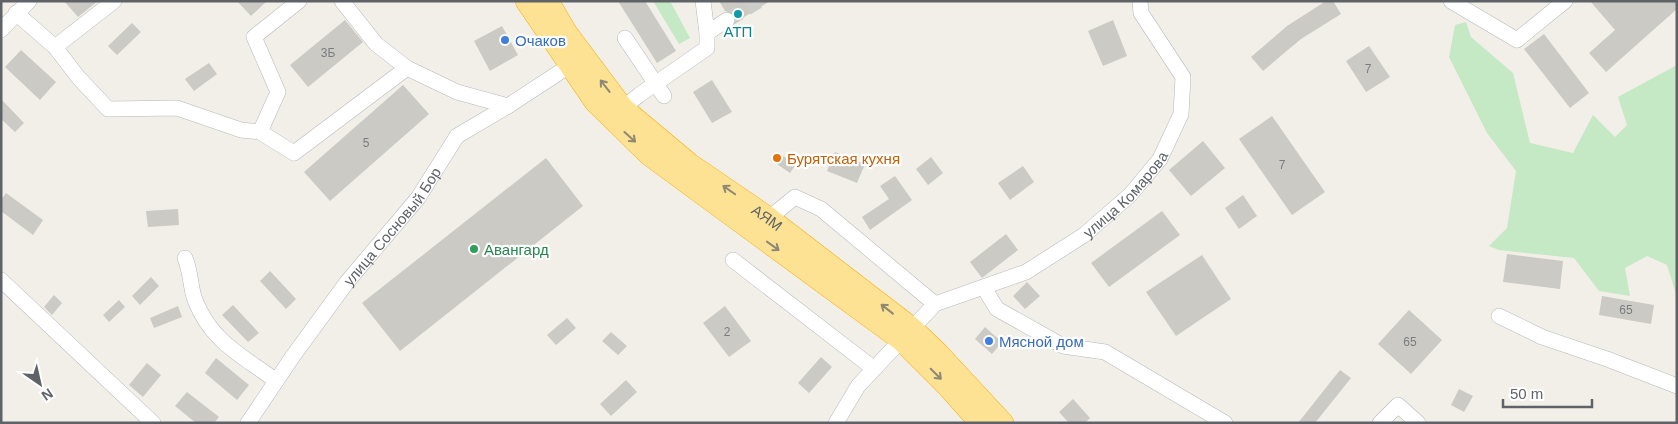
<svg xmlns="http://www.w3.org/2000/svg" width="1678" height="424" font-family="Arial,sans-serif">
  <rect width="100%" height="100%" fill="#f1efe8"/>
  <path fill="#c5e8c5" d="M 653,1 L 670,1 L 690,38 L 679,44 Z
    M 1466,22 L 1471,37 L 1513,73 L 1530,143 L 1573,153 L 1593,115 L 1615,137 L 1627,125 L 1618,97 L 1677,65 L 1677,297 L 1667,265 L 1647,256 L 1625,268 L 1630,296 L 1599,291 L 1574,258 L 1499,250 L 1489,246 L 1507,228 L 1516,171 L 1487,133 L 1449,57 L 1455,25 Z"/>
  <path fill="#cccac5" d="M 64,1 L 98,1 L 78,17 Z
    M 237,1 L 267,1 L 251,16 Z
    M 618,1 L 645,1 L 676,51 L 657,63 Z
    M 719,1 L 770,1 L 736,22 L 735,15 L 731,11 L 725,11 Z
    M 1326,1 L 1333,1 L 1341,14 L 1301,39 L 1263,71 L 1251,57 L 1287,26 Z
    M 1590,1 L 1677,1 L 1677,9 L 1606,72 L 1589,53 L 1615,30 Z
    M 345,20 L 363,42 L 308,87 L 290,65 Z
    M 1113,20 L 1127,56 L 1103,66 L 1088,31 Z
    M 132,23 L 141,32 L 117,55 L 108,46 Z
    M 502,26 L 518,55 L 490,71 L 474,41 Z
    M 1544,34 L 1589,93 L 1570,108 L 1524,49 Z
    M 1369,46 L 1390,77 L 1366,92 L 1346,61 Z
    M 21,50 L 56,82 L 40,100 L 5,67 Z
    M 209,63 L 217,74 L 194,91 L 185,79 Z
    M 712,80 L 732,112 L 712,123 L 693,92 Z
    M 403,85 L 429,114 L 330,201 L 304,172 Z
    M 1,99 L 24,123 L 15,132 L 1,119 Z
    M 1272,116 L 1325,192 L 1292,215 L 1239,139 Z
    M 1203,141 L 1225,168 L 1191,196 L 1169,170 Z
    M 776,152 L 796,164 L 790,173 L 771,160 Z
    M 835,152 L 865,164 L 857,183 L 827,171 Z
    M 931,157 L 943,173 L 928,185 L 916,169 Z
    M 546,158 L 583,206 L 400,351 L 362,303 Z
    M 1023,166 L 1034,182 L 1010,200 L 998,183 Z
    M 895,176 L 912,200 L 870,230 L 862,217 L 889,199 L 880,186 Z
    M 6,193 L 43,220 L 33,235 L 1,211 L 1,200 Z
    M 1243,195 L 1257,216 L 1239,229 L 1225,208 Z
    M 178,209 L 179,225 L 148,227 L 146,211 Z
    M 1162,211 L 1180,235 L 1109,287 L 1091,263 Z
    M 1006,234 L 1018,250 L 982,278 L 970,262 Z
    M 1507,254 L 1563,261 L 1560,289 L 1503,282 Z
    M 1202,255 L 1231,299 L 1176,336 L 1146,292 Z
    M 270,271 L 296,299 L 286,309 L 260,281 Z
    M 151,277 L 159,286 L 140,305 L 132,296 Z
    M 1027,282 L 1040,296 L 1025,309 L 1013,296 Z
    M 54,295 L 62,303 L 52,315 L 44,307 Z
    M 1602,296 L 1654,305 L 1651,324 L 1599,315 Z
    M 119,300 L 125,307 L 109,322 L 103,315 Z
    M 233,305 L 259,333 L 248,342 L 222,315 Z
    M 178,306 L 182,317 L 154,328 L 150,318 Z
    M 725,306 L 751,341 L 729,357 L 703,323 Z
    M 1409,310 L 1442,340 L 1411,374 L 1378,344 Z
    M 567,318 L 576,328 L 556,345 L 547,335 Z
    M 985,327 L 1002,342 L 992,354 L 975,339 Z
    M 611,332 L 627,346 L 618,355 L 602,341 Z
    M 821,357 L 832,367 L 809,393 L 798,383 Z
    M 216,358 L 249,385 L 237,400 L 205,373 Z
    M 147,363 L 161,375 L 143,397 L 129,385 Z
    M 1340,370 L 1351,378 L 1315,423 L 1298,423 Z
    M 626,380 L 637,392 L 611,416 L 600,404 Z
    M 1459,389 L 1473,396 L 1464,412 L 1451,405 Z
    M 187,392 L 219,417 L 214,423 L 196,423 L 175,406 Z
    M 1073,399 L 1090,418 L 1085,423 L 1069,423 L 1059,412 Z"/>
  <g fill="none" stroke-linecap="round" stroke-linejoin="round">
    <path stroke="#ccccc8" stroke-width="15" stroke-dasharray="15 8" stroke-linecap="butt" d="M 727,20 L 758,1"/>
    <g stroke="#b5b8bc" stroke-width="16">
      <g id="minor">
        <path d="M 342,1 L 376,44 L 407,68"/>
        <path d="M 1451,1 L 1517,40 L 1565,1"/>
        <path d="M 16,13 L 55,47 L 78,77 L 108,109 L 177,108 L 241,130 L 260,132 L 294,153 L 407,68 L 457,92 L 508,106"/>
        <path d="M 1,30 L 29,1"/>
        <path d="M 707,33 L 727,20"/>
        <path d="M 625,38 L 664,96"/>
        <path d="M 55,47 L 114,1"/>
        <path d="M 623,108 L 639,95 L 707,48 L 707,33 L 703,1"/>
        <path d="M 260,132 L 278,92 L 254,37 L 299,1"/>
        <path d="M 769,218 L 795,197 L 821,209 L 935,304"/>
        <path d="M 185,258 C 191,272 190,286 195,300 C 212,343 242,355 276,381"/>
        <path d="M 733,260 L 873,368"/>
        <path d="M 1,280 L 153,423"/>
        <path d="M 984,288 L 997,309 L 1063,346 L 1105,352 L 1225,423"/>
        <path d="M 1499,316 L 1542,337 L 1607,359 L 1677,386"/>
        <path id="s1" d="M 248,423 L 293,356 L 347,282 L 418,198 L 457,136 L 508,106 L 569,66"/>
        <path id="s2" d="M 836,423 L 858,386 L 935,304 L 1026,272 L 1084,235 L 1130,195 L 1160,159 L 1181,114 L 1183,77 L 1141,13 L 1140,1"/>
        <path d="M 1380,423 L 1398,405 L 1418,423"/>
      </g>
    </g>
    <g stroke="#f9ab00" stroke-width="22">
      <g id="highway">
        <path d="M 526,1 L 595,102 L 649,155 L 901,340 L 947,386 L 980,423"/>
        <path id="s3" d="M 548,1 L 567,33 L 623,108 L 690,164 L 769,218 L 912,328 L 937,352 L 1003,423"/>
      </g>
    </g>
    <use href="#minor" stroke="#fff" stroke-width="15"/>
    <use href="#highway" stroke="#fde293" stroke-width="21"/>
  </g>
  <defs><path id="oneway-shaft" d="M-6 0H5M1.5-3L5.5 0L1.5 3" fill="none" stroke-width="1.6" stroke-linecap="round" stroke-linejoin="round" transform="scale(1.25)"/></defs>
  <g stroke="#8e8975">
    <use href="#oneway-shaft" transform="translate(605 86) rotate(-128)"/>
    <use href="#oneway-shaft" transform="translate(630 137) rotate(42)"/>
    <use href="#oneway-shaft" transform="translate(729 190) rotate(-145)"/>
    <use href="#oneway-shaft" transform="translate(773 246) rotate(36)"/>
    <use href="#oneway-shaft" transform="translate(887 309) rotate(-142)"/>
    <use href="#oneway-shaft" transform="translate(936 374) rotate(45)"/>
  </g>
  <circle fill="#0f9aa8" stroke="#fff" stroke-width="2" cx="738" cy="14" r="5"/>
  <g fill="#3f7fe0" stroke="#fff" stroke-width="2">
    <circle cx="505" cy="40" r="5"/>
    <circle cx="989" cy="341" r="5"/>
  </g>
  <circle fill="#e8710a" stroke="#fff" stroke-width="2" cx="777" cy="158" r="5"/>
  <circle fill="#2e9e5b" stroke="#fff" stroke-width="2" cx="474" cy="249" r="5"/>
  <g text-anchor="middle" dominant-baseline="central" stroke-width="4.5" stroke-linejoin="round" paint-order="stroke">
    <g font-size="12" fill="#7a7d7f">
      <text x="328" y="53">3Б</text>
      <text x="1368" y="69">7</text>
      <text x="366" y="143">5</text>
      <text x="1282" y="165">7</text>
      <text x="1626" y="310">65</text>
      <text x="727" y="332">2</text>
      <text x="1410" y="342">65</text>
    </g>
    <g font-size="15" fill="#0d838f" stroke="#fff">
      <text x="738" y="31">АТП</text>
    </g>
    <g font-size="15" fill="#366cbe" stroke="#fff" text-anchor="start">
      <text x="515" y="40">Очаков</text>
      <text x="999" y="341">Мясной дом</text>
    </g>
    <g font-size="15" fill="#c56008" stroke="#fff" text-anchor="start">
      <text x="787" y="158">Бурятская кухня</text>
    </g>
    <g font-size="15" fill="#5f6368" stroke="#fff">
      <text stroke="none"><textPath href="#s2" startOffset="379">улица Комарова</textPath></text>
      <text stroke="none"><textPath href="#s3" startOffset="312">АЯМ</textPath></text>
      <text stroke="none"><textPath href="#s1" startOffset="244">улица Сосновый Бор</textPath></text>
    </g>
    <g font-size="15" fill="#27864d" stroke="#fff" text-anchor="start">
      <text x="484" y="249">Авангард</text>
    </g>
  </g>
  <rect width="1678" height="424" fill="none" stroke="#5f6368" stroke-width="5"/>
  <g transform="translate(40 384) rotate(146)" stroke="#ffffff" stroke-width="4" paint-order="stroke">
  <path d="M0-4L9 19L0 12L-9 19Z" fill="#5f6368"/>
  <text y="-8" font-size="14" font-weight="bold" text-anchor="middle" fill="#5f6368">N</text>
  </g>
  <path d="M1503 399v8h89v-8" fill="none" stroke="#5f6368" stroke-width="2.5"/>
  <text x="1510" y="399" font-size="15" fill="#5f6368" stroke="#ffffff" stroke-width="4" paint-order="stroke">50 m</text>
</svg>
